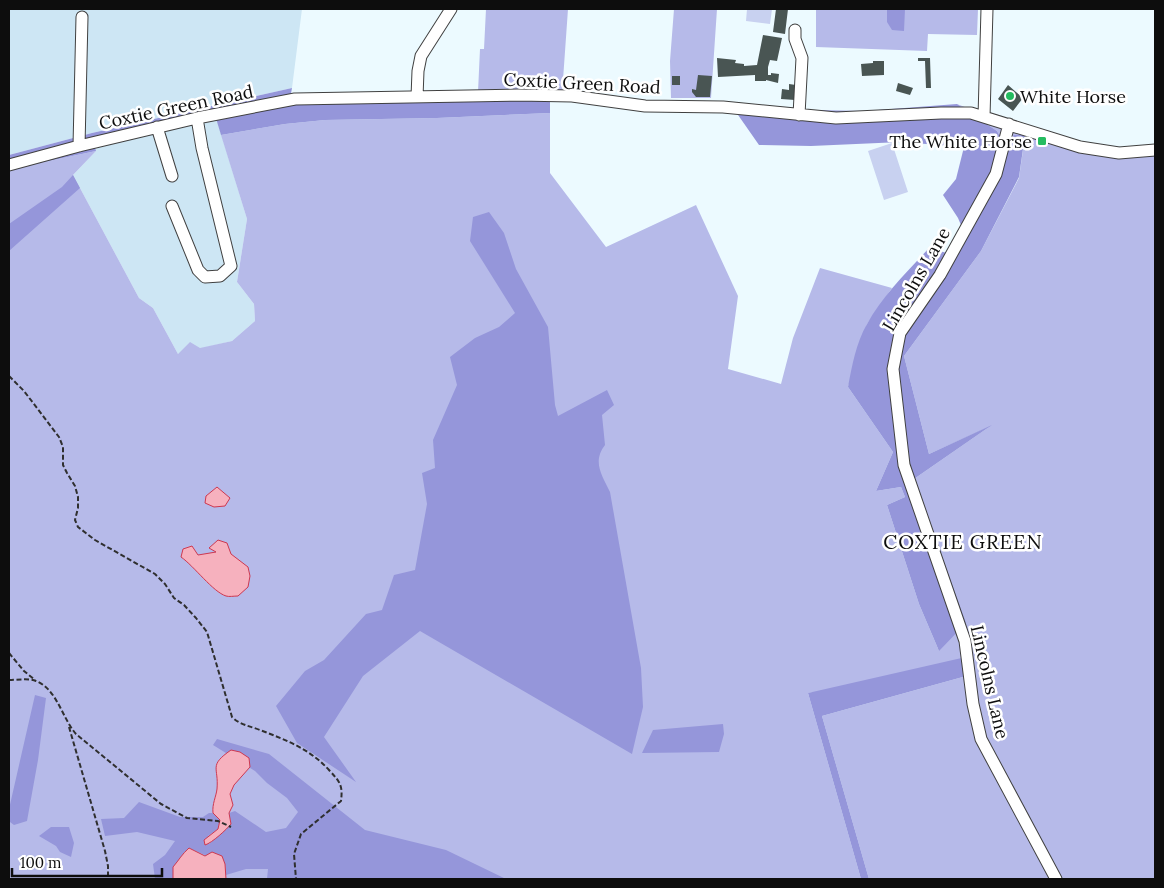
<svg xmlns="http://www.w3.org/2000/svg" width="1164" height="888" font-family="Lora,serif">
  <rect width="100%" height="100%" fill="#ecfaff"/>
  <path fill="#cde6f4" d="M 9,9 L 302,9 L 292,88 L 92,133 L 9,155 Z
    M 215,114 L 247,219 L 237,282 L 254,304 L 255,321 L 232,341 L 178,354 L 153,308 L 139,298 L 73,175 L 96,151 L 94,143 Z"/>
  <path fill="#b6bae9" d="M 486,9 L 568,9 L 562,94 L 478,92 L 480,49 L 484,49 Z
    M 674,9 L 717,9 L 711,98 L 671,98 L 670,61 Z
    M 816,9 L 978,9 L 977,35 L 928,34 L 927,51 L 816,47 Z
    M 957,104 L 1009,124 L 1082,147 L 1155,149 L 1155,879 L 869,879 L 822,716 L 970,675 L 808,693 L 861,879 L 9,879 L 9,171 L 25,166 L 96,151 L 73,175 L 139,298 L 153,308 L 178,354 L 190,342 L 200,348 L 232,341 L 255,321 L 254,304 L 237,282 L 247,219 L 221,135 L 285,124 L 325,120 L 437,118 L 550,113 L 550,173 L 606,247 L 696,205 L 738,296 L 728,369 L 781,384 L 793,338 L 820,268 L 892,288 L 867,324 L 848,387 L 893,452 L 876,491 L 901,487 L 905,497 L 887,505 L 919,604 L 939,651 L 914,479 L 989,427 L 929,454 L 904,356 L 981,251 L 1019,178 L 1025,136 L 1004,144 L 997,131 Z"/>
  <path fill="#9596da" d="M 887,9 L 905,9 L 904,31 L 892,30 L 887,22 Z
    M 292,88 L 290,99 L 550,96 L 550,113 L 437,118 L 325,120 L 285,124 L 221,135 L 215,115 L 94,143 L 96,151 L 25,166 L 9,171 L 9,155 L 92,133 Z
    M 729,102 L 811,110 L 865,111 L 957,104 L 997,131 L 1004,144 L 1014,135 L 1025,135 L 1019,177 L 981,251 L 904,356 L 929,454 L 992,425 L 914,479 L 966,623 L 939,651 L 919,604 L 887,505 L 905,497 L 901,487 L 876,491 L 893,452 L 848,387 C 852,366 856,343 867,324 C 883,295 907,272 929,248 L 954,255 L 966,237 L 958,218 L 943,195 L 956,179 L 964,147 L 901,142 L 811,146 L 759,145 Z
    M 73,175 L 80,188 L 9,251 L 9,224 L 62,187 Z
    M 489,212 L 504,233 L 516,269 L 548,327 L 555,405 L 558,416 L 607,390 L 614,405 L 602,415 L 605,445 C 592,462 602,475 610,492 L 641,668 L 643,707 L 632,754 L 420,631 L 363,676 L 324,737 L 356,782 L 297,743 L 276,706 L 305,671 L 324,660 L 366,614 L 382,610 L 394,575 L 415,570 L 427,504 L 422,473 L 435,468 L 433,440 L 457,385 L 450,357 L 475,338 L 499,327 L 515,313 L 470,241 L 473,217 Z
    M 966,657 L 970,675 L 822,716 L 869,879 L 861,879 L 808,693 Z
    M 35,695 L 46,698 L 38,760 L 27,821 L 14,825 L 10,822 L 9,809 Z
    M 723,724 L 724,734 L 719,752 L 642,753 L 653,730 Z
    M 217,739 L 269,754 L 365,830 L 446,850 L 506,879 L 267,879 L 268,869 L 246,869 L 226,875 L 225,864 L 189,848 C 182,854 180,860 173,867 L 173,879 L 155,879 L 153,864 L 165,855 L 175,841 L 137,832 L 105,836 L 101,819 L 124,818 L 139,802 L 180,817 L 203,817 L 209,813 L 213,813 L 220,820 L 218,829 L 208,836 L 209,844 L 231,824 L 229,813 L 235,811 L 266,832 L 286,828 L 298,812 L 287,798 L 267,783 L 255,771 L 213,745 Z
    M 51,827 L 69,827 L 74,843 L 71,857 L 60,852 L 56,846 L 39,836 Z"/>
  <path fill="#c8d1f0" d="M 747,9 L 772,9 L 770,24 L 746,21 Z
    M 892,143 L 908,192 L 884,200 L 868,151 Z"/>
  <path fill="#f6b1be" stroke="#cd3850" d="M 217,487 L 230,498 L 225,506 L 214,507 L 205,503 L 206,496 Z
    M 218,540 L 227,543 L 231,554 L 248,567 L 250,576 L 248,587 L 238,596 C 234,596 229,597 226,596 C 213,592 194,566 181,557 L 183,549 L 192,546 L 198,555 L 216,552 L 209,548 Z
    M 231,750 L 240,752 L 249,758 L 250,767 L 234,785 L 230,794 L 233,805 L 229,813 L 231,824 C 227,829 212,843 205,845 L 204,840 L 218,829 L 220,820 L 213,813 C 212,804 216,797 217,789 C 219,767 208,766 231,750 Z
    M 189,848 L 205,856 L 212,852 L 222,856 L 225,864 L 226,879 L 173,879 L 173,867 C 179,860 182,854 189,848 Z"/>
  <path fill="#495553" d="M 776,9 L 788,9 L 785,34 L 773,32 Z
    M 763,35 L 782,38 L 777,61 L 770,60 L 768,67 L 768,75 L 771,75 L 771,73 L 779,74 L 778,83 L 766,80 L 766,81 L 755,81 L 755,75 L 718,77 L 717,58 L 736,60 L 735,63 L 744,64 L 744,66 L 757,65 Z
    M 918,58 L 930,58 L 931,88 L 926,88 L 925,61 L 918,61 Z
    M 873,61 L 884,61 L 884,75 L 862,76 L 861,64 L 873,63 Z
    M 698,75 L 712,76 L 710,97 L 696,97 L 692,92 L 692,89 L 696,90 Z
    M 672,76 L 680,76 L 680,85 L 672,85 Z
    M 898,83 L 913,88 L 910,95 L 896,91 Z
    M 789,84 L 796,85 L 795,100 L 781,99 L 782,89 L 789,90 Z
    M 1008,85 L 1023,98 L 1013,111 L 998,99 Z"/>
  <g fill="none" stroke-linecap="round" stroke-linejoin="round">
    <g stroke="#404040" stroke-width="13">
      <path id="minor" d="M 795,30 L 795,39 L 802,58 L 799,115
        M 417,97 L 418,71 L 421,56 L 451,9
        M 984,117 L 987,9
        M 1009,124 L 996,174 L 940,275 L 900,333 L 893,369 L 904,465 L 965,641 L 973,704 L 981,739 L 1056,879
        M 157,127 L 172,176
        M 79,146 L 82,17
        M 9,165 L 79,146 L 197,118 L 295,99 L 518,95 L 572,96 L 645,106 L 723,107 L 836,118 L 941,113 L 971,113 L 1080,147 L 1119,153 L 1155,150
        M 172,206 L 198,270 L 205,277 L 220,276 L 231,266 L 202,148 L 197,118"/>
    </g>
    <path stroke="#2f2f2f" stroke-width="2" stroke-dasharray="5 2.5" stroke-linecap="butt" d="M 9,376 L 24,391 L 59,437 L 63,447 L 63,465 L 67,473 L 75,486 L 78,497 L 78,508 L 75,520 L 78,527 L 95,540 L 155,574 L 165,584 L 174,598 L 184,605 L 196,618 L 207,632 L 232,717 C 240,725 250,726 260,730 C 286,740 310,749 329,770 C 340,782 343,785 341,801 L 301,834 L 294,854 L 296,879
      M 9,653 L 24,671 L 35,680
      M 9,680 C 17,680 29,678 36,681 C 57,689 62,718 76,734 L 161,804 L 187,818 L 218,821 L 231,827
      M 69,727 L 105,851 L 108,866 L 108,879"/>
    <use href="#minor" stroke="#fff" stroke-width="11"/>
  </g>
  <g fill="#25bc60" stroke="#fff" stroke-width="2">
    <circle cx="1010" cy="96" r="5"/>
    <rect x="1037" y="136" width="10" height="10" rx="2.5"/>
  </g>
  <g text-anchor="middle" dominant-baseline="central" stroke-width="5" stroke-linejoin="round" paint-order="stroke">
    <g font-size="18" fill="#0d0d0d" stroke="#fff">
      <text transform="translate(582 83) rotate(3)">Coxtie Green Road</text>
      <text transform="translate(176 107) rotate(-12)">Coxtie Green Road</text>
      <text transform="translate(916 279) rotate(-60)">Lincolns Lane</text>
      <text transform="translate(990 682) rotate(77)">Lincolns Lane</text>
    </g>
    <g font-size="18" fill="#0d0d0d" stroke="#fff" text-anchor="start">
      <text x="1020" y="96">White Horse</text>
      <text x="1032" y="141" text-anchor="end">The White Horse</text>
    </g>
    <g font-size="20" letter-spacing="1" fill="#0d0d0d" stroke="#fff">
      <text x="963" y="541">COXTIE GREEN</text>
    </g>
  </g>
  <rect width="1164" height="888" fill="none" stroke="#0d0d0d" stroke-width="20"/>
  <path d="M12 868v8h150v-8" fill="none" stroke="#0d0d0d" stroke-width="2.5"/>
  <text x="20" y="868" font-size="15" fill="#0d0d0d" stroke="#ffffff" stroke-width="4" paint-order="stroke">100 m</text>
</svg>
